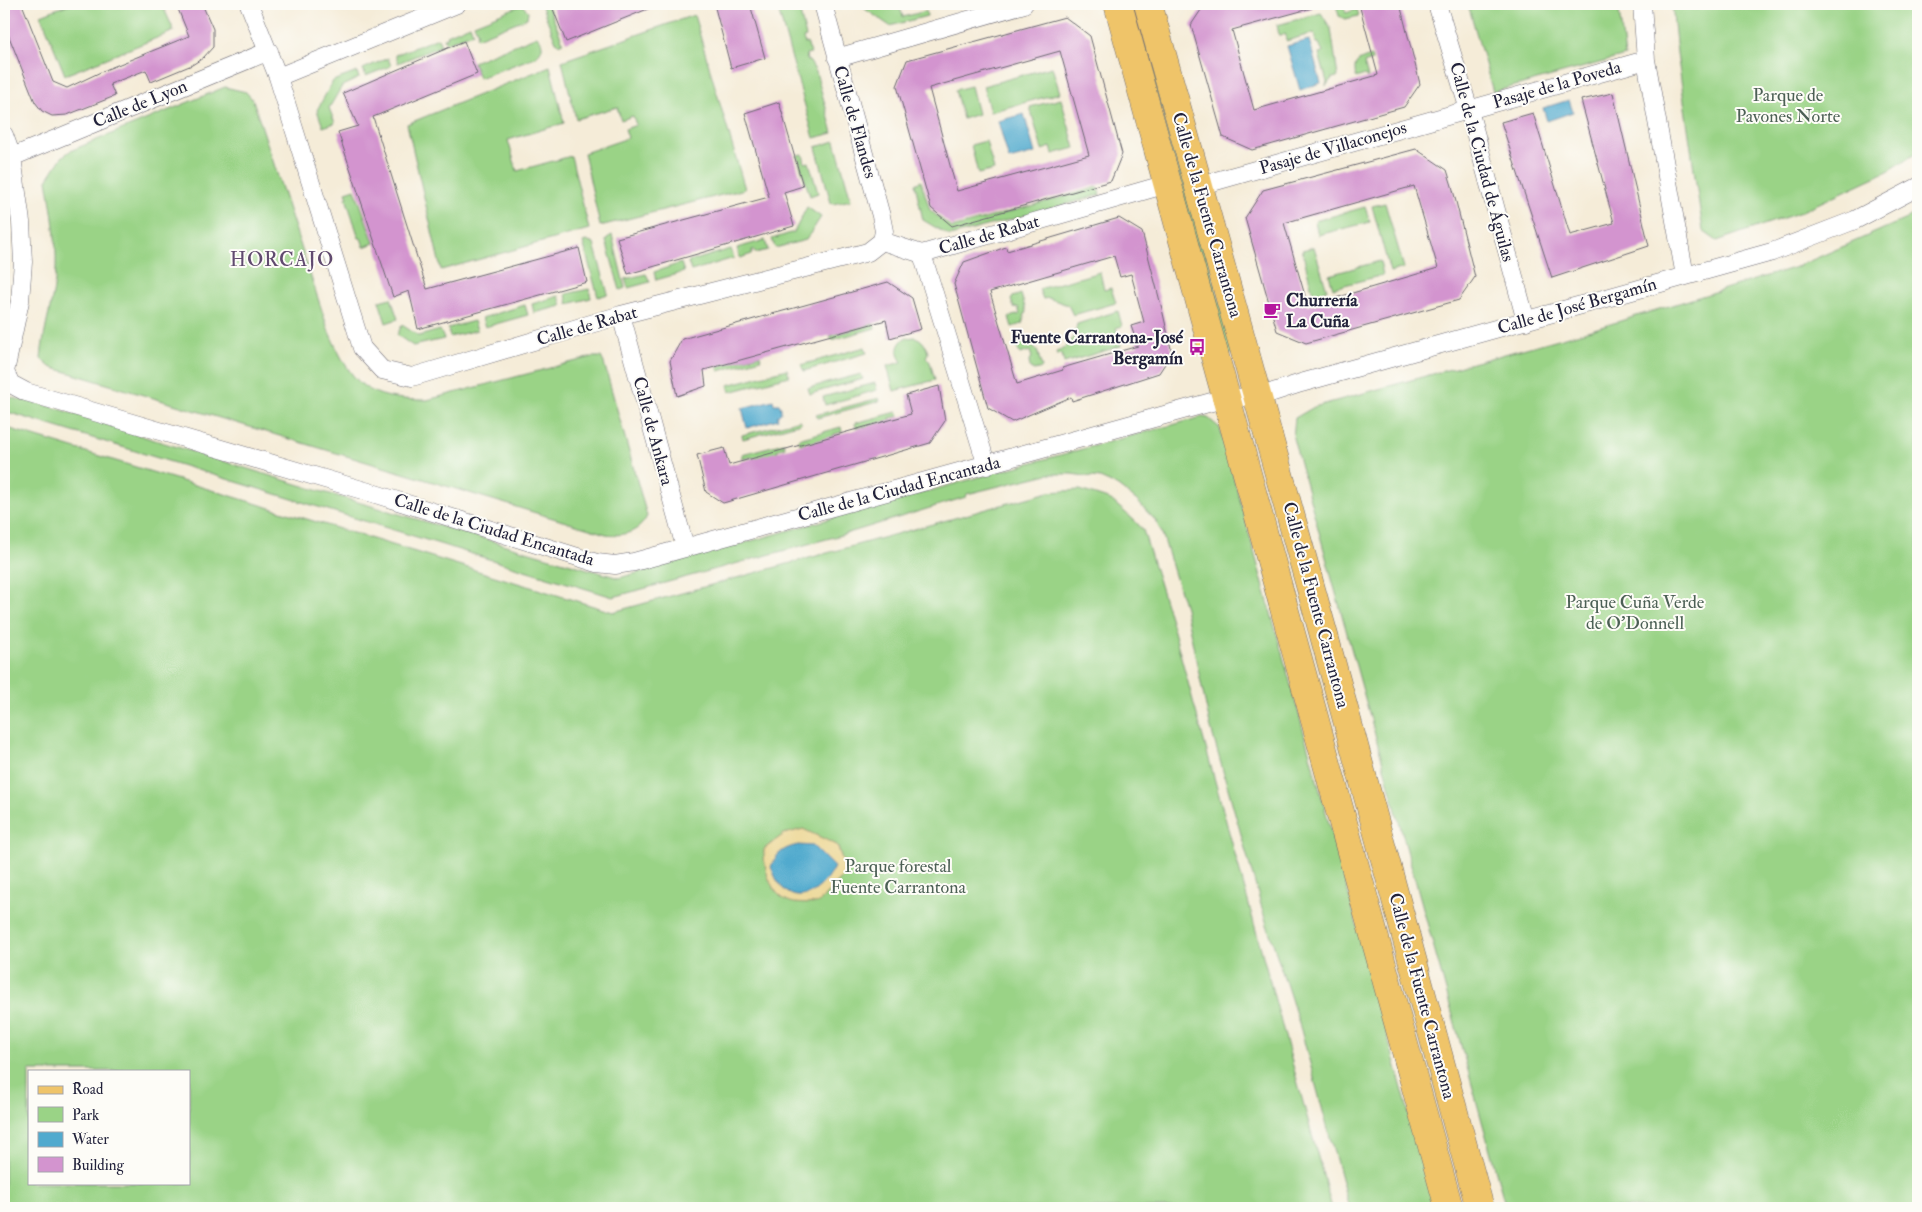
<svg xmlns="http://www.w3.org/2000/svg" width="1922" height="1212" font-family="'IM FELL Double Pica',serif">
  <rect width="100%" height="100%" fill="#fdfcf7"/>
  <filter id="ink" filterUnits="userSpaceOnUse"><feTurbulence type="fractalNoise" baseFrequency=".02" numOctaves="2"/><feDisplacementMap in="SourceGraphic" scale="10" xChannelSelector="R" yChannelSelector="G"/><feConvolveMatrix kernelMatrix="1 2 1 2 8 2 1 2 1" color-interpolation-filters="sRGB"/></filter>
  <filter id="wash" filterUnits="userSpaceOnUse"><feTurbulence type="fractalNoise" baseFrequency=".0096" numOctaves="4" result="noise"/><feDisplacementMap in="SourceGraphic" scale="20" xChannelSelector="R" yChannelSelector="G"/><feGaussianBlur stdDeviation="1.12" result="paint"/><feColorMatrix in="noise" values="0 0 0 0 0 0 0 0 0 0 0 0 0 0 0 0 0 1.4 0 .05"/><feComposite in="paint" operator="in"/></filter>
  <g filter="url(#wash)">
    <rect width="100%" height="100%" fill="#f5ecd8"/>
    <path fill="#9ad386" stroke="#5e7a60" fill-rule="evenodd" d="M 69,4 L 162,4 L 174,31 L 65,75 L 41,15 Z
      M 541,4 L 549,4 L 549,8 L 563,42 L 560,44 L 556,42 Z
      M 794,4 L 798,5 L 806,37 L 803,38 L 805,44 L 807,43 L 811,53 L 806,54 L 807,60 L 810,62 L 816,72 L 833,133 L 814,138 L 778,9 Z
      M 863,4 L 878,4 L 886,8 L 899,5 L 903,17 L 926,11 L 927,16 L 890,26 L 865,9 Z
      M 1339,4 L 1343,4 L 1346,13 L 1357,9 L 1359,16 L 1345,19 L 1339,16 L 1336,5 Z
      M 1468,4 L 1618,4 L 1625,56 L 1493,92 Z
      M 1672,4 L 1918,4 L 1918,152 L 1890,170 L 1798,213 L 1717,241 L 1703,231 L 1677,53 Z
      M 522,5 L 528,11 L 527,18 L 477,38 L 476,35 L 478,34 L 474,24 Z
      M 1321,13 L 1331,29 L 1338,77 L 1332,78 L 1326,86 L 1327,82 L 1319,54 L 1323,53 L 1319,43 L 1316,43 L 1314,33 L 1286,41 L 1285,34 L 1279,35 L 1277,25 Z
      M 694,15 L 745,189 L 600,226 L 584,153 L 628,138 L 625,129 L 636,125 L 633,116 L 621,120 L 617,107 L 576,119 L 562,61 Z
      M 470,25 L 473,33 L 446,43 L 444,38 L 448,37 L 447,35 Z
      M 537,36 C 545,44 543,51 535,57 L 479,78 L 473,62 Z
      M 438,38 L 441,46 L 398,63 L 395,55 Z
      M 1147,41 L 1234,353 L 1224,356 L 1139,43 Z
      M 1371,56 L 1372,60 L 1364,63 L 1368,77 L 1366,77 L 1365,75 L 1356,78 C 1353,62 1356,61 1371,56 Z
      M 388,58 L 391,66 L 366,76 L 363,69 Z
      M 550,66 L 564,123 L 508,140 L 517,171 L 571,156 L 589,229 L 441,270 L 407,124 Z
      M 1052,67 L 1060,93 L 990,112 L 983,86 Z
      M 357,72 L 359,78 L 342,86 L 329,108 L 335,123 L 323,127 L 317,110 L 333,81 Z
      M 971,86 L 978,114 L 963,119 L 955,90 Z
      M 225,87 L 246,92 L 253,100 L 329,332 C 353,385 365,400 427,400 L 592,357 L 601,357 L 604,363 L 647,516 C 640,532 623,537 606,534 L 50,367 L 41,359 C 43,329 55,298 56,268 C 57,239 52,210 47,180 L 62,157 L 70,151 Z
      M 1061,99 L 1075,148 L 1053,154 L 1051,147 L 1042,150 L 1030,107 Z
      M 835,141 L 851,200 L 833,204 L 831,203 L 816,147 Z
      M 986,141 L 994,170 L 978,174 L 971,145 Z
      M 803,154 L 805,163 L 809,162 L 818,193 L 810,196 L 797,155 Z
      M 921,181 L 930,210 L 952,228 L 1098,187 L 1100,195 L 950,236 L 923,220 L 915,184 Z
      M 355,189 L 374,243 L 364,247 L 361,238 L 359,238 L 346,198 L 348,197 L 346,192 Z
      M 1385,203 L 1404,268 L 1390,272 L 1372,206 Z
      M 807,207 L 821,217 L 806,240 L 775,248 L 772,239 L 794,232 Z
      M 1365,207 L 1370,222 L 1318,235 L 1315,221 Z
      M 1918,211 L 1918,1208 L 1506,1208 L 1293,438 L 1295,418 L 1314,407 L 1591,330 L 1796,267 L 1906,219 Z
      M 612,235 L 625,288 L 620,290 L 606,241 L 607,238 Z
      M 765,240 L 768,250 L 755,253 L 754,250 L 752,250 L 752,254 L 740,258 L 737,248 Z
      M 586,241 L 594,244 L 608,294 L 598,297 L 583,242 Z
      M 1314,247 L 1327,290 L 1313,294 L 1302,250 Z
      M 731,249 L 734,258 L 691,271 L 688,262 Z
      M 1380,261 L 1383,275 L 1333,288 L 1329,275 Z
      M 681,263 L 684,272 L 656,280 L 654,272 Z
      M 1100,272 L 1104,290 L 1111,288 L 1116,303 L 1073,315 L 1068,305 L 1048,298 L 1043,299 L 1039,289 Z
      M 646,274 L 650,282 L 628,288 L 625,279 Z
      M 589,289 L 591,298 L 568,304 L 566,294 Z
      M 1021,294 L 1026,311 L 1022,324 L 1012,327 L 1009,317 L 1020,314 L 1018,307 L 1014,308 L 1011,300 L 1013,297 Z
      M 559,296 L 562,306 L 534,313 L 532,304 Z
      M 391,298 L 398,319 L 386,323 L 379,301 Z
      M 525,305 L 528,315 L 485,327 L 482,318 Z
      M 1118,311 L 1122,326 L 1116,328 L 1121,346 L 1064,363 L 1062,354 L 1057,355 L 1056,352 C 1069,348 1075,337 1077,324 Z
      M 474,321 L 477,330 L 450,337 L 448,328 Z
      M 874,324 L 875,328 L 832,340 L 830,336 Z
      M 402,325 L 419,336 L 440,330 L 444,339 L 413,346 L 397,335 Z
      M 915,337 C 922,339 926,345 928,353 L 926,357 L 930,362 L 935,380 L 894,391 L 887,366 L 902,362 C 896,353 896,345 905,338 Z
      M 1027,342 L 1037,350 L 1042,368 L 1034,370 L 1030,368 L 1029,360 L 1032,358 L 1030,351 L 1020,354 L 1016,345 Z
      M 865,347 L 867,353 L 804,371 L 801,365 Z
      M 760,355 L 761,359 L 719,371 L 717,366 Z
      M 787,369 L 789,376 L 730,392 L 728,385 Z
      M 861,374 L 863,379 L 810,394 L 808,388 Z
      M 875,383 L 877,390 L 825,405 L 823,397 Z
      M 4,396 L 53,407 L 145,437 L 313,489 L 619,578 L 1015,467 L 1202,417 L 1208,418 L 1220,428 L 1435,1208 L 1349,1208 L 1301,1030 L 1263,912 L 1210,725 L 1185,608 L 1162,533 L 1155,520 L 1136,500 L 1118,486 L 1100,478 L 1071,474 L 1048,474 L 967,494 L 966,497 L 845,534 L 613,597 L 4,411 Z
      M 879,398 L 880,401 L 817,418 L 816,415 Z
      M 897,412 L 899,416 L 890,418 L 891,421 L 866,428 L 865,426 L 856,428 L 855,423 Z
      M 800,420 L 801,423 L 743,439 L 742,435 Z
      M 4,427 L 613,612 L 1049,492 L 1080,490 L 1111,500 L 1135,521 L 1143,530 L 1172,624 L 1332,1208 L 4,1208 ZM 29,1071 L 189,1071 L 189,1183 L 29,1183 Z
      M 841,427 L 842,432 L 834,434 L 834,437 L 809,444 L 808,441 L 800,444 L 798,439 Z
      M 784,443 L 785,447 L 777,450 L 778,453 L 753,459 L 752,457 L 743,459 L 742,454 Z"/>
    <path fill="#eeda9e" stroke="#887e6c" d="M 803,829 L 837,845 L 847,873 L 817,904 C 808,903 796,905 788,901 C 770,894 763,866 764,849 L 784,834 Z"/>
    <path fill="#51aace" stroke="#3a6684" d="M 1309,40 L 1321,83 L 1300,90 L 1287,46 Z
      M 1569,100 L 1573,112 L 1547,121 L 1543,108 Z
      M 1024,114 L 1035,153 L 1009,160 L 998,121 Z
      M 773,400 L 774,404 L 779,404 L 781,408 L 781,413 L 777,416 L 778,419 L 747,428 L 742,408 Z
      M 798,845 L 813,846 L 834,867 C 824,888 799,910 780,885 C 776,880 774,873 771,867 C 776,853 784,848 798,845 Z"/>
    <g id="blocks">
      <path fill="#d394cf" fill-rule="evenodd" d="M 4,4 L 22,4 L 53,82 L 67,88 L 105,70 L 189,36 L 176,4 L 202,4 L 213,29 L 213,47 L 203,58 L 192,65 L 151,82 L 146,70 L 110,84 L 115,96 L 67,115 L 52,116 L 42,111 L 35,102 L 4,24 Z
        M 551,4 L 660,4 L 566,42 Z
        M 714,4 L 750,4 L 765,58 L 731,68 Z
        M 1205,4 L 1311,4 L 1312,8 L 1232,30 L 1254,110 L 1378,75 L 1359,4 L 1400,4 L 1420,84 L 1404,107 L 1252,150 L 1223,137 L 1191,25 Z
        M 1065,17 L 1090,36 L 1122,154 L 1111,181 L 952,226 L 931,208 L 897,86 L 907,60 ZM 1060,51 L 1089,155 L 957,191 L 929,88 Z
        M 464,41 L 477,74 L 373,117 L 427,289 L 579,248 L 587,282 L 418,329 L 409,291 L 393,297 L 338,132 L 358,126 L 343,93 Z
        M 1613,93 L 1649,246 L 1552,278 L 1501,122 L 1533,113 L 1570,235 L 1614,223 L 1581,100 Z
        M 779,102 L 803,186 L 784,192 L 794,226 L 628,274 L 617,238 L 769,197 L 745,113 Z
        M 1416,149 L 1447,170 L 1452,186 L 1475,277 L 1459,300 L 1306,343 L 1277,331 L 1245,218 L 1263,190 ZM 1414,186 L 1438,268 L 1308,306 L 1284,223 Z
        M 1119,218 L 1142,232 L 1162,309 L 1172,353 L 1159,373 L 1072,401 L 1071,397 L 1012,422 L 988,408 L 954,284 L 964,262 L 1006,247 L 1007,251 ZM 1114,256 L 1120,277 L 1131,274 L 1144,322 L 1131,326 L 1138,346 L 1062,368 L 1063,370 L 1017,384 L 990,292 Z
        M 888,282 L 912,298 L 921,329 L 890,338 L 886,320 L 704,370 L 706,386 L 677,396 L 670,361 L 682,339 Z
        M 939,386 L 945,421 L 930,443 L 723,503 L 706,492 L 697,455 L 724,448 L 729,465 L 911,414 L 906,395 Z"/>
    </g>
  </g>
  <g filter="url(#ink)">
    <use href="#blocks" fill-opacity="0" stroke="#6c6972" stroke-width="1"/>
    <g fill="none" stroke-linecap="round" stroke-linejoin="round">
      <g stroke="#6c6972" stroke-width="19">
        <path id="street" d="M 249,4 L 278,77 L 362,348 L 382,370 L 412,377 L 621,315 L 868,252 L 882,241
          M 823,4 L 881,216 L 884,231 L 882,241
          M 1437,4 L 1469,110 L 1526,321
          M 1642,4 L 1646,60 L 1685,276
          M 837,58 L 1024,4
          M 278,77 L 457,4
          M 4,135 L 12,157 L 21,222 L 23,262 L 20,301 L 5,372 L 11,384 L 26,392 L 369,492 L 597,563 L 615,565 L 634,562 L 1226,398 L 1258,397 L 1301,383 L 1772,252 L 1855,220 L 1918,187
          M 12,157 L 269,51
          M 1198,186 L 1646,60
          M 882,241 L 922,254 L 1167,184
          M 922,254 L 987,466
          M 621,315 L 685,547"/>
      </g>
      <g stroke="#6c6972" stroke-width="29">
        <path id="primary" d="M 1118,4 L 1449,1208
          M 1148,4 L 1323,632 L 1480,1208"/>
      </g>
      <use href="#street" stroke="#fff" stroke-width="18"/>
      <use href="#primary" stroke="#efc469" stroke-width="28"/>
    </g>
  </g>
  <defs>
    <g id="cafe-bare" transform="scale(1.35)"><path d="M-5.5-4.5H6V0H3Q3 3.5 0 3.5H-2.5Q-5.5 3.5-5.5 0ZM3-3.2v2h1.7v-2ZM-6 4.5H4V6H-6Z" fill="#b5179e" stroke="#fdfcf7" stroke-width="2.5" paint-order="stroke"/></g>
    <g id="bus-bare" transform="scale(1.35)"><path d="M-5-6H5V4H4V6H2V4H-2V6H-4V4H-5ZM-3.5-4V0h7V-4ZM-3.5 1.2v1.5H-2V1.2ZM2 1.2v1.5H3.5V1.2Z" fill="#b5179e" stroke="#fdfcf7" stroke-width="2.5" paint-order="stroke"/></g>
  </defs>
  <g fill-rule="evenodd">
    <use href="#cafe-bare" x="1272" y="310"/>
    <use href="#bus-bare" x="1197" y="347"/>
  </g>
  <g text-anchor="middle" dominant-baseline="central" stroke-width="4" stroke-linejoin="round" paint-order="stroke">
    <g font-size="18" fill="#22223b" stroke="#fdfcf7">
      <text transform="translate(1557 85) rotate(-16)">Pasaje de la Poveda</text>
      <text transform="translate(140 104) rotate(-22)">Calle de Lyon</text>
      <text transform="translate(855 122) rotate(74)">Calle de Flandes</text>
      <text transform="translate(1333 148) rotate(-16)">Pasaje de Villaconejos</text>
      <text transform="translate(1482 162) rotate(75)">Calle de la Ciudad de Águilas</text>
      <text transform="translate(1207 215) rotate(74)">Calle de la Fuente Carrantona</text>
      <text transform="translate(989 235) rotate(-16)">Calle de Rabat</text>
      <text transform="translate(1577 306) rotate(-16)">Calle de José Bergamín</text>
      <text transform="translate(587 326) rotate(-16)">Calle de Rabat</text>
      <text transform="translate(653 431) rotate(75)">Calle de Ankara</text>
      <text transform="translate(899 489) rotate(-15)">Calle de la Ciudad Encantada</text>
      <text transform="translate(494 530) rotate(17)">Calle de la Ciudad Encantada</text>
      <text transform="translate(1316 605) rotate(75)">Calle de la Fuente Carrantona</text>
      <text transform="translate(1422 996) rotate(75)">Calle de la Fuente Carrantona</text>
    </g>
    <g font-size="18" fill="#4c6055" stroke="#fdfcf7">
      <text x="1788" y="95">Parque de<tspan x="1788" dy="21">Pavones Norte</tspan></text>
      <text x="1635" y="602">Parque Cuña Verde<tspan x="1635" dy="21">de O'Donnell</tspan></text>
      <text x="898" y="866">Parque forestal<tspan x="898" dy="21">Fuente Carrantona</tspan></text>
    </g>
    <g font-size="18" font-weight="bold" fill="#22223b" stroke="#fdfcf7" text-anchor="start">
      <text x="1286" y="300">Churrería<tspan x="1286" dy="21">La Cuña</tspan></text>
      <text x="1183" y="337" text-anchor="end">Fuente Carrantona-José<tspan x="1183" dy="21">Bergamín</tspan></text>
    </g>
    <g font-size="20" letter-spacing="1" fill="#604a6f" stroke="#fdfcf7">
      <text x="282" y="259">HORCAJO</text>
    </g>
  </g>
  <rect width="1922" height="1212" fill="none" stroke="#fdfcf7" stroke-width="20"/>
  <rect x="28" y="1070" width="162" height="115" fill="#fdfcf7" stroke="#a5a5ac"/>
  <rect x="38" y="1086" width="25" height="8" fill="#efc469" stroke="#a5a5ac"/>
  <text x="72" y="1094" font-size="15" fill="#22223b">Road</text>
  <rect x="38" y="1107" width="25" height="15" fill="#9ad386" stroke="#a5a5ac"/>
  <text x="72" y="1120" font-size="15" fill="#22223b">Park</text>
  <rect x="38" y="1132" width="25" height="15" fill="#51aace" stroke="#a5a5ac"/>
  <text x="72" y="1144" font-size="15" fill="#22223b">Water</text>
  <rect x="38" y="1157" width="25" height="15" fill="#d394cf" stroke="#a5a5ac"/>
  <text x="72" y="1170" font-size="15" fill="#22223b">Building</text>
</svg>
